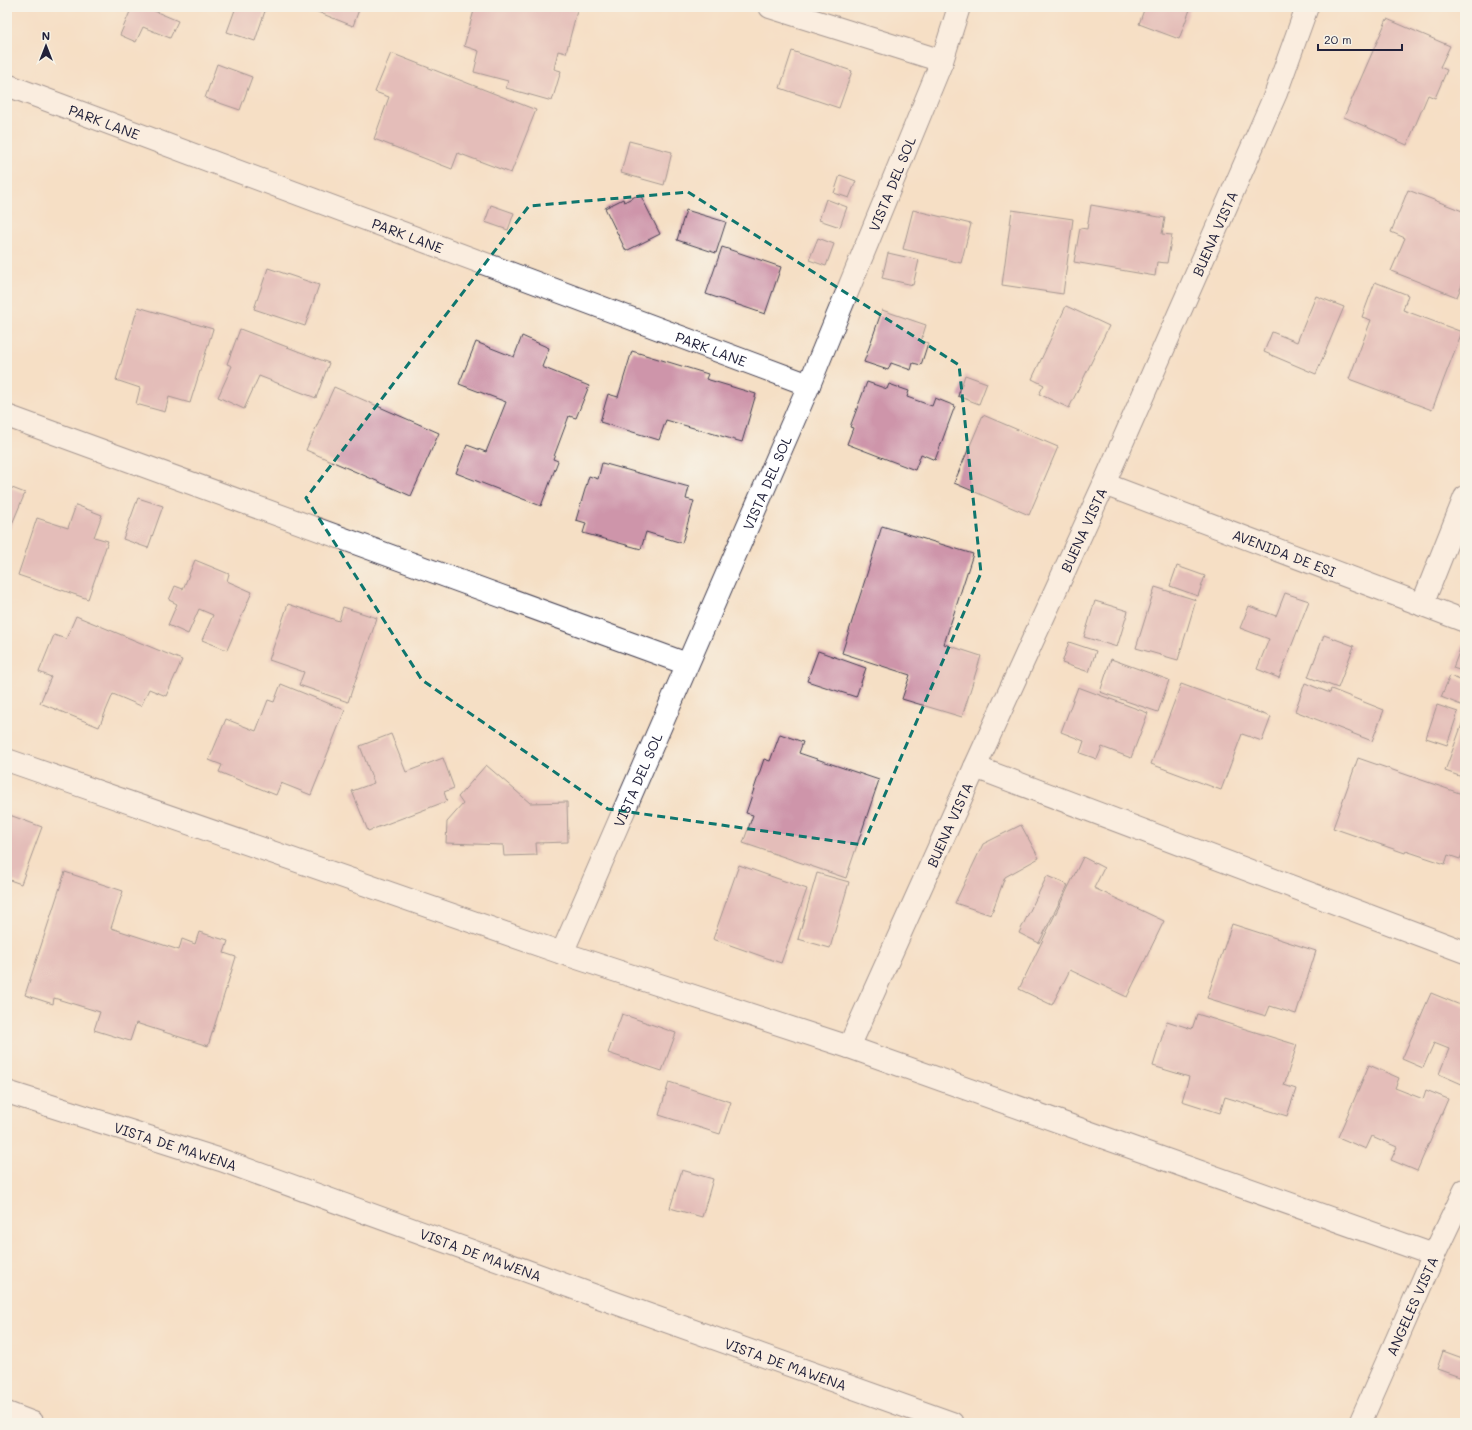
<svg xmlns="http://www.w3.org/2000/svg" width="1472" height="1430" font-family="Mali,sans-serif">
  <rect width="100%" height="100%" fill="#f7f3e8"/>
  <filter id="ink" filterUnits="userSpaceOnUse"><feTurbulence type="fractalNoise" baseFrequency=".025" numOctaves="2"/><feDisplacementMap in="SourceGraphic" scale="8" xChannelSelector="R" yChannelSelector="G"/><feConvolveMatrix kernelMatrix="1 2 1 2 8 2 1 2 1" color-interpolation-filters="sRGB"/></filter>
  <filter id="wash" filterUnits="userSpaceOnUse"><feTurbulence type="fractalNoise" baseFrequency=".012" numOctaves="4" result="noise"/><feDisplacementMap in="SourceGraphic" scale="16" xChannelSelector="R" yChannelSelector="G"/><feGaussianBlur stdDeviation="0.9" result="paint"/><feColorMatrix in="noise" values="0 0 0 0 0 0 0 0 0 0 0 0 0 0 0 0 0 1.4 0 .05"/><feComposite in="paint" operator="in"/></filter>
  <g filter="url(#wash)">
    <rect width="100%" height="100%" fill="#f5dfc5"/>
    <g id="blocks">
      <path fill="#ce95aa" d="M 132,7 L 145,7 L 178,21 L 170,38 L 143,27 L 136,42 L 120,35 Z
        M 236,7 L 252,7 L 265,11 L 255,41 L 227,32 Z
        M 305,7 L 360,7 L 353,26 Z
        M 475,7 L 578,7 L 566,53 L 558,51 L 554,69 L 561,71 L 552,101 L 506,88 L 508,81 L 474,72 L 479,51 L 464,46 Z
        M 1145,7 L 1191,7 L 1179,39 L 1139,24 Z
        M 1387,19 L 1450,46 L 1440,67 L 1447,70 L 1435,98 L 1428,95 L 1407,145 L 1344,117 Z
        M 792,51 L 852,71 L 839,108 L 780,88 Z
        M 391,53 L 536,110 L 511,173 L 458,153 L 452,169 L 374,139 L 389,97 L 375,92 Z
        M 217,64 L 252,77 L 240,110 L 205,98 Z
        M 629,141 L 672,152 L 664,185 L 621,173 Z
        M 840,175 L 856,181 L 849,198 L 834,193 Z
        M 1408,190 L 1465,212 L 1465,278 L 1457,297 L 1391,271 L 1405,238 L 1391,232 Z
        M 640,194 L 660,234 L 626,251 L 605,208 L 623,199 L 624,202 Z
        M 826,199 L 847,207 L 840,227 L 819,220 Z
        M 491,205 L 514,213 L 508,230 L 485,222 Z
        M 1091,205 L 1165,218 L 1162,234 L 1172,235 L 1167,263 L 1157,262 L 1155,276 L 1074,262 L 1080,228 L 1087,229 Z
        M 686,210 L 726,222 L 716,253 L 677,240 Z
        M 913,210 L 971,224 L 961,263 L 903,249 Z
        M 1012,210 L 1073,219 L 1063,294 L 1002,285 Z
        M 818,238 L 834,244 L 826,266 L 809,260 Z
        M 722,247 L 781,267 L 765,314 L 706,294 Z
        M 888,253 L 919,260 L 913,285 L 882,278 Z
        M 268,268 L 319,285 L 305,326 L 254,309 Z
        M 1375,282 L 1408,295 L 1403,310 L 1462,332 L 1432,410 L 1349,379 L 1371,320 L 1362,317 Z
        M 1316,296 L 1344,307 L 1316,374 L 1264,352 L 1272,332 L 1297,342 Z
        M 1066,306 L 1109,326 L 1069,408 L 1039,394 L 1044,385 L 1032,379 Z
        M 138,307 L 213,329 L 190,403 L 169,397 L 165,412 L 136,404 L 140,388 L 116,380 Z
        M 882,310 L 926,325 L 921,341 L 928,343 L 921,365 L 913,363 L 911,370 L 891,363 L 888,370 L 864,362 Z
        M 240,329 L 329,363 L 316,398 L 259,376 L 244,409 L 218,397 L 232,366 L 227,364 Z
        M 522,336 L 549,348 L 542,367 L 589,386 L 576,418 L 569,416 L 553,459 L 558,461 L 541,506 L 456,473 L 467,445 L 486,452 L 506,402 L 459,384 L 476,342 L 514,357 Z
        M 632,351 L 708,374 L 706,379 L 756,394 L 742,442 L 666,420 L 659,440 L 600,422 L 608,394 L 618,397 Z
        M 965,375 L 987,383 L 979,404 L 958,396 Z
        M 867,382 L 887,389 L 889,384 L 909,391 L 907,397 L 932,406 L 935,398 L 955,406 L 935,460 L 921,454 L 915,470 L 847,444 L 853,428 L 850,427 Z
        M 334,387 L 439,433 L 411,496 L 306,450 Z
        M 983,415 L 1058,447 L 1029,515 L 954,483 Z
        M 602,463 L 689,487 L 686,499 L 694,501 L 682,543 L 646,532 L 641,549 L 583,533 L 586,523 L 576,520 L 589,476 L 598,479 Z
        M 7,486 L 25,493 L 7,536 Z
        M 138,498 L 163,506 L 148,548 L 123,539 Z
        M 76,505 L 102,515 L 94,537 L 108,541 L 88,599 L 18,575 L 37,518 L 68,528 Z
        M 882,526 L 973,554 L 944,644 L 981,656 L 962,717 L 902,699 L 910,675 L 842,653 Z
        M 195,560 L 229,574 L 227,581 L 252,592 L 227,650 L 202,640 L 213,615 L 199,609 L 188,634 L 168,625 L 177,604 L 169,600 L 175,586 L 183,589 Z
        M 1177,566 L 1205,576 L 1198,596 L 1170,586 Z
        M 1155,587 L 1196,600 L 1178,660 L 1136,648 Z
        M 1285,593 L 1309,601 L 1279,678 L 1257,669 L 1269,639 L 1240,628 L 1249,606 L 1276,616 Z
        M 1095,601 L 1128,611 L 1117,647 L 1084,637 Z
        M 288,604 L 339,621 L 343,607 L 377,618 L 348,702 L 299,685 L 304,672 L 269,660 Z
        M 76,616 L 182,660 L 166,696 L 149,689 L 141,706 L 113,694 L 99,727 L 40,703 L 51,677 L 39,672 L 54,635 L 66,639 Z
        M 1324,635 L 1354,646 L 1338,688 L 1308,677 Z
        M 1069,642 L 1096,651 L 1089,672 L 1062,663 Z
        M 1462,644 L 1465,646 L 1465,672 L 1453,668 Z
        M 818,651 L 866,668 L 856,697 L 807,681 Z
        M 1111,659 L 1169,680 L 1158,712 L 1100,692 Z
        M 1450,676 L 1465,682 L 1465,694 L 1461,705 L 1441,697 Z
        M 1305,683 L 1330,693 L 1331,689 L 1384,710 L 1372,741 L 1295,711 Z
        M 281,684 L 345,710 L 311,795 L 281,783 L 276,795 L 219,772 L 222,765 L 209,760 L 226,719 L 256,731 L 268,700 L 274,702 Z
        M 1181,684 L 1271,717 L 1262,741 L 1242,734 L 1221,790 L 1151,764 Z
        M 1078,687 L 1148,713 L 1131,758 L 1102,747 L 1097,759 L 1080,753 L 1084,741 L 1061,732 Z
        M 1437,705 L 1458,712 L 1447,745 L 1426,738 Z
        M 1465,716 L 1465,778 L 1445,771 Z
        M 391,734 L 406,772 L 443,758 L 454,788 L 444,792 L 447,801 L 368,831 L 352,791 L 374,783 L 360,746 Z
        M 780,734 L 803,742 L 799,753 L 879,780 L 846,878 L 743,843 L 753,815 L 746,813 L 764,759 L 770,761 Z
        M 1358,758 L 1465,795 L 1465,846 L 1460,859 L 1448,855 L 1445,864 L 1406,851 L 1405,853 L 1333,828 Z
        M 486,765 L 530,803 L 567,802 L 568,842 L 536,843 L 537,855 L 504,856 L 503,845 L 446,843 L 447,822 L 463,804 L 458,797 Z
        M 7,814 L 42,827 L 21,884 L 7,879 Z
        M 1021,825 L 1039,858 L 1005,877 L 991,915 L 955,903 L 983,844 Z
        M 1083,857 L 1104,868 L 1094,888 L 1164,921 L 1127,997 L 1070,970 L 1052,1005 L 1019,989 Z
        M 739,865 L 807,889 L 781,963 L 713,939 Z
        M 65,872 L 123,891 L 111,928 L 179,950 L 182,939 L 195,944 L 199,932 L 228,941 L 224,953 L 236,957 L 208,1046 L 136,1023 L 130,1041 L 94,1030 L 100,1012 L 54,998 L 53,1004 L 25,995 Z
        M 817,873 L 849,882 L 830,948 L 798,939 Z
        M 1047,876 L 1068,885 L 1039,943 L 1019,933 Z
        M 1232,924 L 1316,951 L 1296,1014 L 1270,1006 L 1266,1016 L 1207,998 Z
        M 1431,993 L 1465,1007 L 1464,1015 L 1465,1016 L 1464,1085 L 1439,1074 L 1449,1049 L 1434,1043 L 1423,1068 L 1402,1059 Z
        M 622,1014 L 676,1033 L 662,1071 L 608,1053 Z
        M 1197,1014 L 1297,1045 L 1284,1085 L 1296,1089 L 1287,1116 L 1225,1097 L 1220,1113 L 1182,1101 L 1189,1077 L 1153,1066 L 1167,1021 L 1192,1029 Z
        M 1369,1065 L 1399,1078 L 1395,1088 L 1423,1099 L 1426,1090 L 1448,1099 L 1417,1171 L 1391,1160 L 1397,1147 L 1372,1136 L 1366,1149 L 1338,1137 Z
        M 669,1082 L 731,1102 L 720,1134 L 659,1115 Z
        M 682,1170 L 713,1179 L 702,1217 L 670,1208 Z
        M 1443,1351 L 1465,1359 L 1465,1379 L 1437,1369 Z"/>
    </g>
  </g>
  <g filter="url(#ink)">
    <use href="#blocks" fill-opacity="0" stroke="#423e50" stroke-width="1"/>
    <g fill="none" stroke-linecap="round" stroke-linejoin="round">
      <g stroke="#423e50" stroke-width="24">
        <g id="minor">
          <path d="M 770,7 L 942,61"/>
          <path id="s1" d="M 7,85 L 809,385"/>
          <path d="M 7,416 L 687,664"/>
          <path id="s2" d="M 1104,484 L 1465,621"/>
          <path d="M 1422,605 L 1465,497"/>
          <path d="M 7,760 L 562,953 L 849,1047 L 1434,1255"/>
          <path d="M 975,767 L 1465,952"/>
          <path id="s3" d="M 562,953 L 809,385 L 942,61 L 959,7"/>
          <path id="s4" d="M 849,1047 L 975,767 L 1104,484 L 1276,93 L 1307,7"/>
          <path id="s5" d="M 7,1092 L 221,1160 L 593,1295 L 952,1423"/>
          <path d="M 7,1413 L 33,1423"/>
          <path id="s6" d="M 1360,1423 L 1434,1255 L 1465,1190"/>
        </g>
      </g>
      <use href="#minor" stroke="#fff" stroke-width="22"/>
    </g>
  </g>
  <path d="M0 0H1472V1430H0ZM 688,192 L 959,365 L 981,573 L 863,845 L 608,809 L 422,680 L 306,498 L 529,206 Z" fill="#f5dfc5" fill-opacity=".55" fill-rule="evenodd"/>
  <path fill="none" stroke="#0f766e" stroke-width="3" stroke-dasharray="8 5" stroke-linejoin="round" d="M 688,192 L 959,365 L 981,573 L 863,845 L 608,809 L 422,680 L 306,498 L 529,206 Z"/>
  <g text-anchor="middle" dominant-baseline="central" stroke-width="3" stroke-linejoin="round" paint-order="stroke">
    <g font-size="14" fill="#22223b" stroke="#f7f3e8">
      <text stroke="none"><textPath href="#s1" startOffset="104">PARK LANE</textPath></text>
      <text stroke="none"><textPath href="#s3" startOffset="837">VISTA DEL SOL</textPath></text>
      <text stroke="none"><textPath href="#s4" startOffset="892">BUENA VISTA</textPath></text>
      <text stroke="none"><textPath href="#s1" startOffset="428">PARK LANE</textPath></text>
      <text stroke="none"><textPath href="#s1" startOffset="752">PARK LANE</textPath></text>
      <text stroke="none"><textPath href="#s3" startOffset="513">VISTA DEL SOL</textPath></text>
      <text stroke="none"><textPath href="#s4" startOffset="568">BUENA VISTA</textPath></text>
      <text stroke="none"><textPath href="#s2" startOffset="193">AVENIDA DE ESI</textPath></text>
      <text stroke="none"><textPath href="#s3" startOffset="189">VISTA DEL SOL</textPath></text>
      <text stroke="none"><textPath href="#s4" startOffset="244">BUENA VISTA</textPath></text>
      <text stroke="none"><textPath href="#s5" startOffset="177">VISTA DE MAWENA</textPath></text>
      <text stroke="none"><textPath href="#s5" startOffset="501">VISTA DE MAWENA</textPath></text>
      <text stroke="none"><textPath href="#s6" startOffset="128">ANGELES VISTA</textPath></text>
      <text stroke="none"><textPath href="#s5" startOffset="825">VISTA DE MAWENA</textPath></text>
    </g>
  </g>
  <rect width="1472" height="1430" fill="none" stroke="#f7f3e8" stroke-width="24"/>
  <g transform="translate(46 46)" stroke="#f7f3e8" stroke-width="3" paint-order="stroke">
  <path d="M0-3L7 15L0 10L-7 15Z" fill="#22223b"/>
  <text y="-6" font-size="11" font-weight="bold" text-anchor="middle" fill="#22223b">N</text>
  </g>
  <path d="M1318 44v6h84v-6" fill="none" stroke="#22223b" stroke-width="2"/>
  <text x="1324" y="44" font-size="12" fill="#22223b" stroke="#f7f3e8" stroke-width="3" paint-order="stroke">20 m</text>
</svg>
